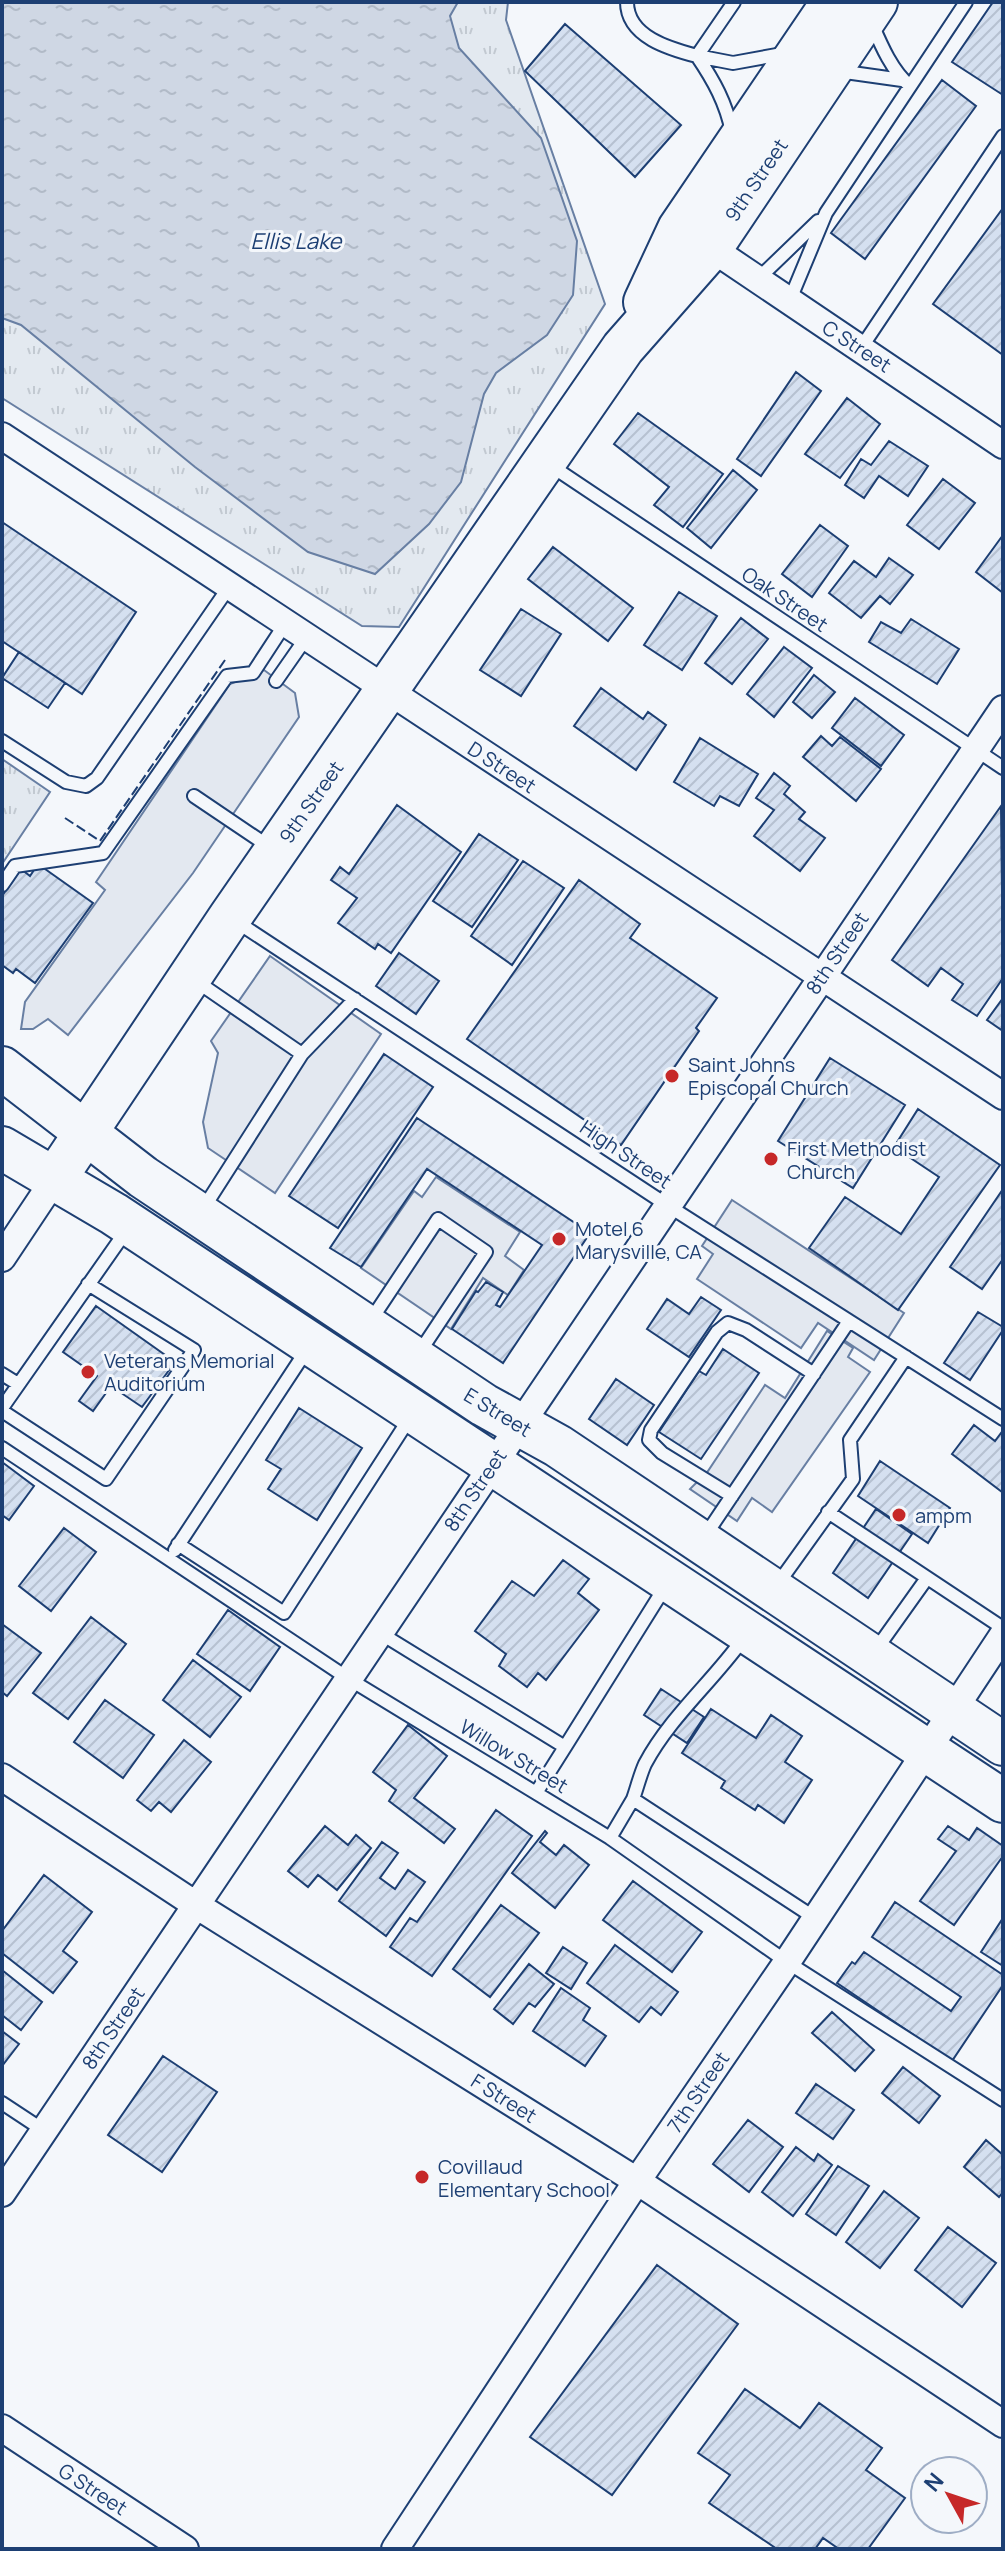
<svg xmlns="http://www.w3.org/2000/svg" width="1005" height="2551" font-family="Manrope,sans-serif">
  <defs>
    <pattern id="park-tufts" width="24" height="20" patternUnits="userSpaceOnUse" patternTransform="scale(2)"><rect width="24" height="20" fill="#e3e9f0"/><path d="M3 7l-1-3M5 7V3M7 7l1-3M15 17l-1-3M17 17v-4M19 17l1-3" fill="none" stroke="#c2c9d1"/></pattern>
    <pattern id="water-ripples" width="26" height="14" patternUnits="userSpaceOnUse" patternTransform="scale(2)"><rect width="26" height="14" fill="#cfd7e4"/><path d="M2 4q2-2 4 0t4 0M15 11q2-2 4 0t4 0" fill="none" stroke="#b1bac7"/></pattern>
    <pattern id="building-hatch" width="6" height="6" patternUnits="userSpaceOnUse" patternTransform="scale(2)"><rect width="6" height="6" fill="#d5e0f0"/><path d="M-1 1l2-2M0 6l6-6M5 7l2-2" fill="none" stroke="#b6c1d1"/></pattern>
  </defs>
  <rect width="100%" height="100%" fill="#f4f7fb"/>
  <path fill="url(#park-tufts)" stroke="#687fa3" stroke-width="2" d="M 2,2 L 508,2 L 506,20 L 605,304 L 399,627 L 362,626 L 2,398 Z
    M 2,759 L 50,792 L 2,864 Z"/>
  <path fill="#e3e8f0" stroke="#687fa3" stroke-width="2" d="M 264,670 L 295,693 L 299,717 L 193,873 L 68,1035 L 48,1019 L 33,1029 L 21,1029 L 25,1002 L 105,890 L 96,882 L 230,684 Z
    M 270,956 L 381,1034 L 275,1193 L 208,1148 L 203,1122 L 218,1053 L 211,1041 Z
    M 436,1177 L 520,1232 L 505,1256 L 524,1270 L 508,1295 L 483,1278 L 451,1329 L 361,1268 L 414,1191 L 422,1197 Z
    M 732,1200 L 904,1313 L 874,1360 L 818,1323 L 801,1348 L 697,1279 L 713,1254 L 702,1246 Z
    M 827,1331 L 853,1348 L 848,1357 L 870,1372 L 772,1512 L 752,1498 L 737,1521 L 690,1489 L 708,1471 L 765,1385 L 785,1398 Z"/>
  <path fill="url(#water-ripples)" stroke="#687fa3" stroke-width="2" d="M 2,2 L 458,2 L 450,16 L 459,48 L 541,138 L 577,241 L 573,295 L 547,335 L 496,373 L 484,394 L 461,482 L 429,524 L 375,574 L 308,552 L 195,467 L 21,325 L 2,318 Z"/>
  <path fill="url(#building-hatch)" stroke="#1d3f73" stroke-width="2" d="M 993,2 L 1003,2 L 1003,95 L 952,62 Z
    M 565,24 L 681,125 L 635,177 L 525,71 Z
    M 942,80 L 976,106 L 865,259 L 831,233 Z
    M 1003,208 L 1003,355 L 933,304 Z
    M 796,372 L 821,391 L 761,476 L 737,459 Z
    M 847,398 L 880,424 L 840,478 L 805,454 Z
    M 638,413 L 723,474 L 683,527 L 654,505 L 669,487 L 614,444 Z
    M 889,441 L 928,466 L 908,496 L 879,476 L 864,498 L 845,485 L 861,459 L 871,465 Z
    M 733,470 L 757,490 L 711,548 L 687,528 Z
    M 943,479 L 975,503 L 939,549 L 907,525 Z
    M 2,522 L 136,612 L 82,694 L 2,641 Z
    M 820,525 L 848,546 L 812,597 L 782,574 Z
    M 1003,535 L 1003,593 L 976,572 Z
    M 553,547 L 633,608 L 608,641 L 528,579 Z
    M 889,558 L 913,575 L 890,604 L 880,596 L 861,618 L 829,593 L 854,561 L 876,577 Z
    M 679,592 L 717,616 L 682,670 L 644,645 Z
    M 521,609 L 561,634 L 521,696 L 480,670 Z
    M 741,618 L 768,639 L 732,684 L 705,663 Z
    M 911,619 L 959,649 L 937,684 L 869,642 L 881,622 L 901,633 Z
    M 784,647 L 812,668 L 774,717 L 747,694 Z
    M 19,652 L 65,683 L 48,708 L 2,678 Z
    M 814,675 L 835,692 L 812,718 L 793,702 Z
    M 601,688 L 643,719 L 648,712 L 666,725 L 636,770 L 574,726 Z
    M 855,698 L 904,735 L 881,766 L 832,728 Z
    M 821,736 L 832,746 L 840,737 L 881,769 L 856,801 L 803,757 Z
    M 700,738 L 758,774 L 739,806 L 720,796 L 714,806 L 674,782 Z
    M 774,773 L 790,786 L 784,794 L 805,812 L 799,819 L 825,838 L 800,871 L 754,836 L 774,810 L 756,798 Z
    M 397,805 L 461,852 L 391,953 L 378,944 L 375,949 L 338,923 L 357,898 L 331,880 L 340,867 L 349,874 Z
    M 1001,806 L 1003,978 L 977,1016 L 952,1000 L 963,984 L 941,968 L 928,986 L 892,960 Z
    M 479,834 L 518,860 L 472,927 L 433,901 Z
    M 523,861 L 564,888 L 512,965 L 471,936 Z
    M 38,864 L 93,903 L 35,983 L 16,969 L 13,973 L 2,965 L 2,896 L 21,869 L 30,876 Z
    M 579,880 L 640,924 L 630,938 L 717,998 L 696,1028 L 699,1031 L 621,1145 L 467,1039 Z
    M 399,953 L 439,981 L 416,1014 L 376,986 Z
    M 1003,998 L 1003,1031 L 987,1020 Z
    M 384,1054 L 433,1087 L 338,1228 L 289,1196 Z
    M 830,1058 L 905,1105 L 853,1188 L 778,1141 Z
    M 918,1109 L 1000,1165 L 898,1310 L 809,1248 L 845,1197 L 901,1234 L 939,1177 L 894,1147 Z
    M 417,1118 L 590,1233 L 503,1363 L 452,1329 L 476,1291 L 478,1292 L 486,1282 L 503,1292 L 496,1305 L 500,1307 L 542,1245 L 427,1169 L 361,1267 L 330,1248 Z
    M 1003,1189 L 1003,1259 L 982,1289 L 950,1267 Z
    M 701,1297 L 721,1310 L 689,1357 L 647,1329 L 667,1299 L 689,1314 Z
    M 96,1306 L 175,1362 L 142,1407 L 111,1386 L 93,1411 L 79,1401 L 97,1376 L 63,1352 Z
    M 978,1312 L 1003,1327 L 1003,1330 L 970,1380 L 944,1363 Z
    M 723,1349 L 759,1373 L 701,1459 L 659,1432 L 699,1371 L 706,1375 Z
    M 616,1379 L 654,1405 L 627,1445 L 589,1419 Z
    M 299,1408 L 362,1448 L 317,1520 L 268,1489 L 281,1469 L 266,1460 Z
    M 974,1425 L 995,1441 L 1001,1433 L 1003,1435 L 1002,1492 L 952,1454 Z
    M 880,1461 L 950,1508 L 928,1543 L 858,1496 Z
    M 2,1462 L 34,1486 L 9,1520 L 2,1515 Z
    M 876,1509 L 912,1534 L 868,1598 L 833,1573 Z
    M 64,1528 L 96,1552 L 51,1611 L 19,1586 Z
    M 563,1560 L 589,1579 L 578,1593 L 599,1610 L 546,1680 L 538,1673 L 527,1687 L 499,1666 L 506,1654 L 475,1631 L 512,1581 L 534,1596 Z
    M 228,1610 L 280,1647 L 250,1691 L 197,1654 Z
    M 91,1617 L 126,1644 L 68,1719 L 33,1693 Z
    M 2,1624 L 41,1653 L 7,1696 L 2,1692 Z
    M 193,1660 L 241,1697 L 210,1737 L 163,1700 Z
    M 661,1689 L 704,1717 L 687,1743 L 644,1715 Z
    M 105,1700 L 154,1735 L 123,1778 L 74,1742 Z
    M 711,1709 L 756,1738 L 771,1715 L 802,1736 L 785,1762 L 812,1780 L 784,1823 L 758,1805 L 755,1810 L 721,1788 L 725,1781 L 682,1753 Z
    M 408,1725 L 447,1756 L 414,1798 L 455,1829 L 444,1843 L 389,1801 L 396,1790 L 373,1772 Z
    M 184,1740 L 211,1762 L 171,1812 L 159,1802 L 151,1811 L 137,1800 Z
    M 496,1810 L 532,1836 L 432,1976 L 390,1947 L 410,1918 L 417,1922 Z
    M 325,1826 L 348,1845 L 356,1835 L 371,1848 L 337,1890 L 318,1875 L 308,1887 L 288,1871 Z
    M 948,1826 L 969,1840 L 977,1828 L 1003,1846 L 1003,1856 L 954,1925 L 920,1901 L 956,1851 L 938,1839 Z
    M 545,1831 L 547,1833 L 540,1842 L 556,1855 L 564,1845 L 589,1865 L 555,1908 L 512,1873 Z
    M 382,1842 L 398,1853 L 380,1878 L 395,1889 L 408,1870 L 425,1882 L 386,1936 L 339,1901 Z
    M 44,1875 L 92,1912 L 63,1951 L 77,1962 L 53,1993 L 2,1953 L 2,1931 Z
    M 633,1881 L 702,1932 L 672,1972 L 603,1920 Z
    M 895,1902 L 1003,1975 L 1003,1985 L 952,2061 L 837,1983 L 852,1962 L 855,1964 L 864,1952 L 951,2011 L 961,1997 L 872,1937 Z
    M 501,1905 L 539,1933 L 490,1997 L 453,1969 Z
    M 1003,1918 L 1003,1966 L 981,1952 Z
    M 615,1945 L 678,1992 L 661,2015 L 651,2007 L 639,2022 L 587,1983 Z
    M 563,1947 L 587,1963 L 571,1989 L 546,1973 Z
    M 529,1964 L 554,1984 L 535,2007 L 529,2003 L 513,2024 L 494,2009 Z
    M 2,1970 L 42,2002 L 21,2030 L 2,2015 Z
    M 561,1988 L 590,2008 L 583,2020 L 606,2036 L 585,2066 L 533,2031 Z
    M 832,2012 L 874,2050 L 855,2071 L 812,2033 Z
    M 2,2031 L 19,2044 L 2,2066 Z
    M 163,2056 L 217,2092 L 162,2172 L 108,2135 Z
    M 903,2067 L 940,2096 L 919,2123 L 882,2093 Z
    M 816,2084 L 854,2110 L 833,2139 L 796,2113 Z
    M 748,2120 L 783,2147 L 749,2192 L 713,2164 Z
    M 986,2140 L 1003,2155 L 1003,2192 L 999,2197 L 964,2167 Z
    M 796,2147 L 814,2161 L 818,2154 L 832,2165 L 793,2216 L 762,2192 Z
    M 838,2166 L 869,2186 L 836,2235 L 806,2214 Z
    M 884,2191 L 919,2218 L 880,2268 L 846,2242 Z
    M 948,2227 L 996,2263 L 962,2307 L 915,2270 Z
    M 657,2265 L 738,2324 L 612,2495 L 530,2437 Z
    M 745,2389 L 800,2428 L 819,2403 L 882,2448 L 866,2470 L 905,2498 L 868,2549 L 839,2549 L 823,2538 L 815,2549 L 777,2549 L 709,2503 L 730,2475 L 698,2453 Z"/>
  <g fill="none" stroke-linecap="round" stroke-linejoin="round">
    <g stroke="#1d3f73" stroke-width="16">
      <path id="service" d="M 627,2 C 627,37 670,49 697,56 L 734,2
        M 872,24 C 881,45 892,71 910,86
        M 697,56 L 733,63 L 782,54
        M 697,56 C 714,81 726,103 732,132
        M 838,71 L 902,80
        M 758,279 L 818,221
        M 789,302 L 826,213 L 966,2
        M 861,348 L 1003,136
        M 550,465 L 1003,768
        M 276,681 L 306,638
        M 2,741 L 66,782 L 86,786 L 97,778 L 229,587
        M 194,796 L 271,848
        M 2,885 L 15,866 L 103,853 L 227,676 L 253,673 L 285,624
        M 234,920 L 667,1205 L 1003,1419
        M 196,981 L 302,1054
        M 203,1209 L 302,1054 L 355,999
        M 371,1320 L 438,1219 L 486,1252 L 419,1353
        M 2,1374 L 18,1384
        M 2,1408 L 126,1231
        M 2,1411 L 106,1479 L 194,1350 L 88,1284
        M 2,1448 L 349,1679 L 610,1838 L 787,1962 L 1003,2100
        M 732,1496 L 662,1453 L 649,1440 L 651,1430 L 717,1332 L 728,1323 L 746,1330 L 814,1374
        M 828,1512 L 1003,1628
        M 705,1536 L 849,1321
        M 178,1544 L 284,1613 L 411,1416
        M 175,1550 L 308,1348
        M 777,1585 L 853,1479 L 850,1440 L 906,1357
        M 380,1633 L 565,1747 L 536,1793
        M 875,1651 L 927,1578
        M 565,1747 L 665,1587
        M 633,1799 C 637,1788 640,1775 645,1764 C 670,1717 713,1681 743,1639
        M 610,1838 L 633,1799 L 815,1918
        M 2,2103 L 43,2130"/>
    </g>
    <g stroke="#1d3f73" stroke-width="30">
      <path id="minor" d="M 711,248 L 1003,445
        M 2,436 L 1003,1096
        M 2,1258 L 54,1180
        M 2,1777 L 196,1905 L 637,2181 L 1003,2424
        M 2,2193 L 1003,709
        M 2,2428 L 185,2549
        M 395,2549 L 637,2181 L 787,1962 L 1003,1635"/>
    </g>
    <g stroke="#1d3f73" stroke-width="46">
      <path id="trunk" d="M 645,302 L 679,229 L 833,2
        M 2,1068 L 143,1177 L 484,1405 L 558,1446 L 1003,1744
        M 2,1148 L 114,1214 L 1003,1801
        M 54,1180 L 230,917 L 623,348 L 711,248 L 876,2"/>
    </g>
    <use href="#service" stroke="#f4f7fb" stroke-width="12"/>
    <use href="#minor" stroke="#f4f7fb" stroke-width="26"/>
    <use href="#trunk" stroke="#f4f7fb" stroke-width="42"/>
    <path stroke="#1d3f73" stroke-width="2" stroke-dasharray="10 4" stroke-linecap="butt" d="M 65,818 L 100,841 L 225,660"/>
  </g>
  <g fill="#c62828" stroke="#f4f7fb" stroke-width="3">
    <circle cx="672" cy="1076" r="8"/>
    <circle cx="771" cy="1159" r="8"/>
    <circle cx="559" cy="1239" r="8"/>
    <circle cx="88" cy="1372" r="8"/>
    <circle cx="899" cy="1515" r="8"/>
    <circle cx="422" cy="2177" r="8"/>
  </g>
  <g text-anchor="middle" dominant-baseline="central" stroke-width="6" stroke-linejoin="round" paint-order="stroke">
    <g font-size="20" fill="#1d3f73" stroke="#f4f7fb">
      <text transform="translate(756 180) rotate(-56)">9th Street</text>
      <text transform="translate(857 346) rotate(33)">C Street</text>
      <text transform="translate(785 599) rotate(34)">Oak Street</text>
      <text transform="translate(502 767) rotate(33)">D Street</text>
      <text transform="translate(311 802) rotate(-55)">9th Street</text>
      <text transform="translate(837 953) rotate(-56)">8th Street</text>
      <text transform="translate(626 1154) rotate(34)">High Street</text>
      <text transform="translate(498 1412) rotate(31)">E Street</text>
      <text transform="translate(475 1490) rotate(-56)">8th Street</text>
      <text transform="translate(514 1756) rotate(31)">Willow Street</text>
      <text transform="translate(113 2028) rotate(-56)">8th Street</text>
      <text transform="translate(698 2092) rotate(-56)">7th Street</text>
      <text transform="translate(504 2098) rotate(32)">F Street</text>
      <text transform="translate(93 2489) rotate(33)">G Street</text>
    </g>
    <g font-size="20" fill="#1d3f73" stroke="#f4f7fb" text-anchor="start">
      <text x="688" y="1064">Saint Johns<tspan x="688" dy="23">Episcopal Church</tspan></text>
      <text x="787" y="1148">First Methodist<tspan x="787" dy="23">Church</tspan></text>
      <text x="575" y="1228">Motel 6<tspan x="575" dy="23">Marysville, CA</tspan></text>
      <text x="104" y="1360">Veterans Memorial<tspan x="104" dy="23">Auditorium</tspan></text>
      <text x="915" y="1515">ampm</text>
      <text x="438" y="2166">Covillaud<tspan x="438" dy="23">Elementary School</tspan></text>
    </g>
    <g font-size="22" font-style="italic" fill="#1d3f73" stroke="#f4f7fb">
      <text x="296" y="241">Ellis Lake</text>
    </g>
  </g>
  <rect width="1005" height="2551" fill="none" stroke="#1d3f73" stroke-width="8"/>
  <g transform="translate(949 2495) rotate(310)"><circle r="38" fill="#f4f7fb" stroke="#9eadc5" stroke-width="2"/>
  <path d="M0-6L14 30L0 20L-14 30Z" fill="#c62828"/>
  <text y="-12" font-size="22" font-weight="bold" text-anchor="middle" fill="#1d3f73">N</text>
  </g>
</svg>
